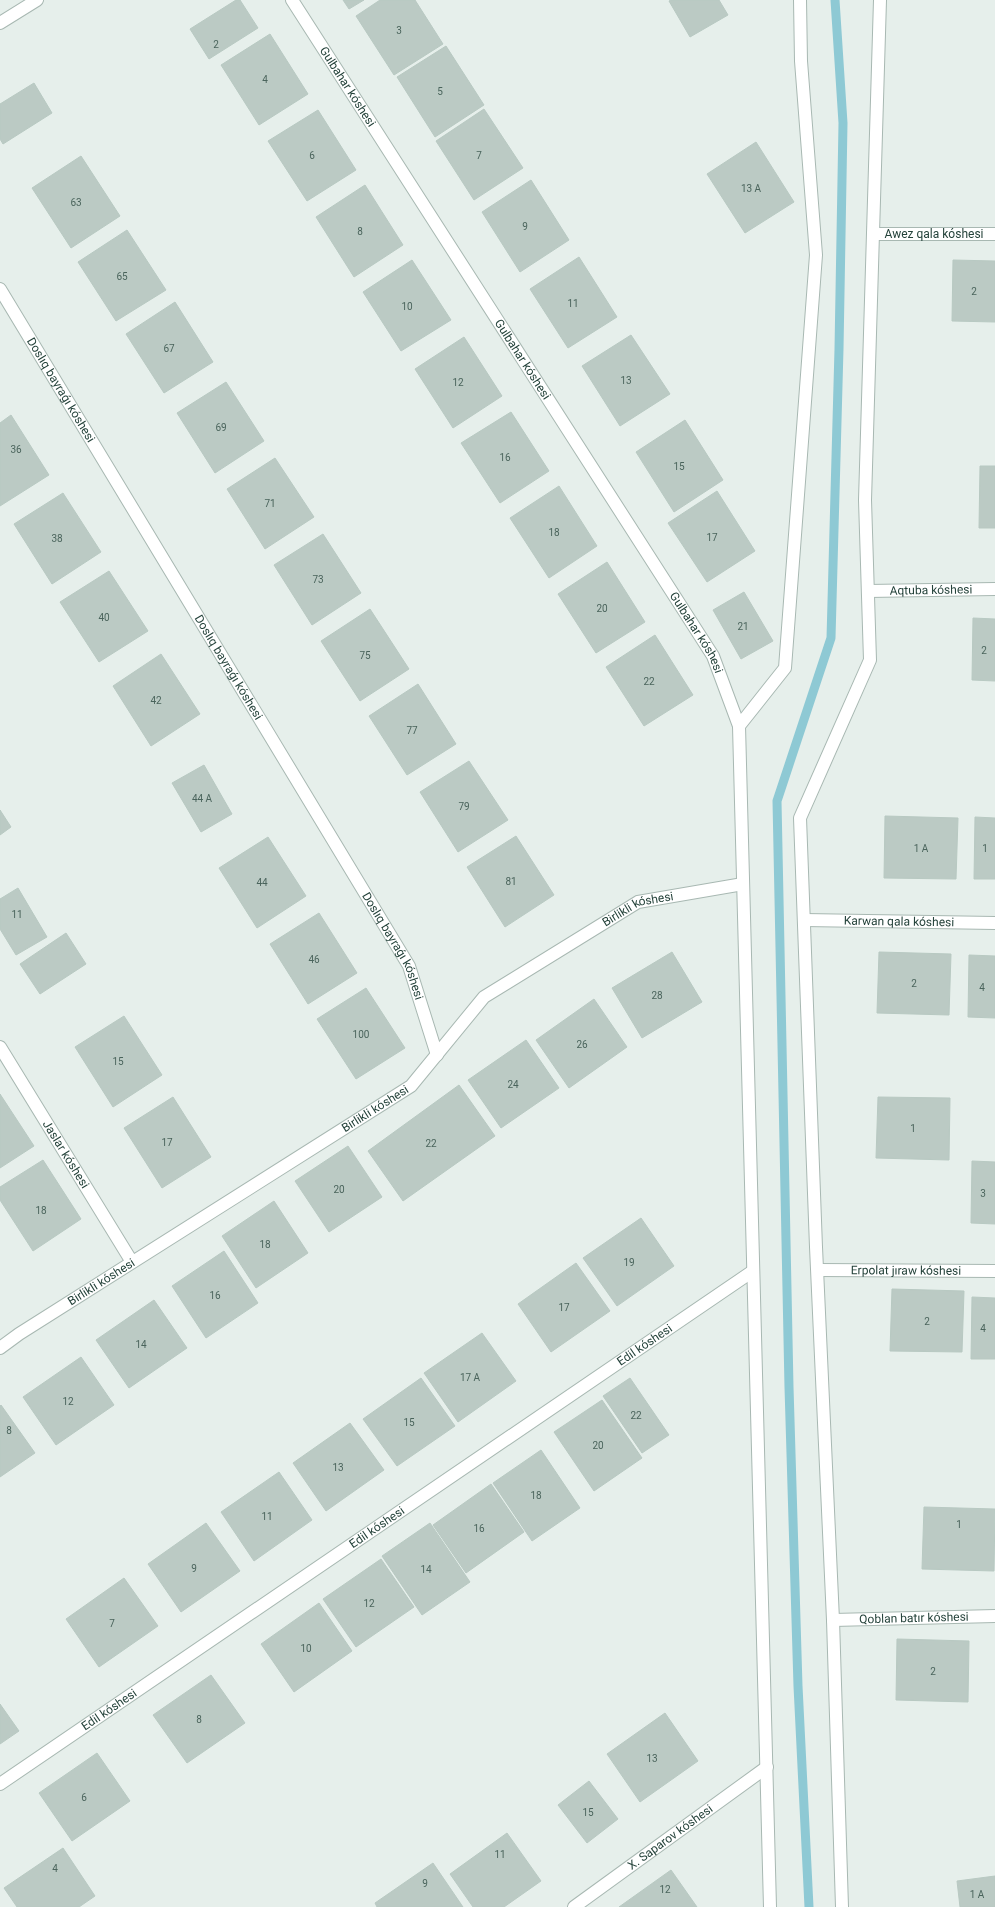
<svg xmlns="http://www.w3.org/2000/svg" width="995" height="1907" font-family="Roboto,sans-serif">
  <rect width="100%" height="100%" fill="#e6efeb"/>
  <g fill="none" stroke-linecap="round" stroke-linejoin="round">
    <path stroke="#8ec9d4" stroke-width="9" d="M 809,1907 L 798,1686 L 789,1387 L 777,801 L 831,638 L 839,349 L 843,123 L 835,0"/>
  </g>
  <path fill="#bbcac4" stroke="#b8c9c2" d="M 236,0 L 240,0 L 258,28 L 209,59 L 190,29 Z
    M 343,0 L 364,0 L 349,9 Z
    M 380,0 L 415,0 L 443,44 L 394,75 L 356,16 Z
    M 671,0 L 719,0 L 728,15 L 690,37 L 669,1 Z
    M 270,34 L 308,94 L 259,125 L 221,65 Z
    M 446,46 L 484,105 L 435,137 L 397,77 Z
    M 34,83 L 52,113 L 3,144 L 0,139 L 0,104 Z
    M 484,109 L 523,168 L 474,200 L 436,141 Z
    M 318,110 L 356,170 L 307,201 L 268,141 Z
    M 756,142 L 794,202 L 745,233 L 707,174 Z
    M 81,156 L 120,216 L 71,248 L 32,188 Z
    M 531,180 L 569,240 L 520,272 L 482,212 Z
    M 365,185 L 403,245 L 354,277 L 316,217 Z
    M 127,230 L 166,290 L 116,321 L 78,262 Z
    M 579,257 L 617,317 L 568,348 L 530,289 Z
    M 412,260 L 451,320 L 401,351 L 363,292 Z
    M 953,260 L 995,261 L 995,322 L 952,321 Z
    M 175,302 L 213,362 L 164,393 L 126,334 Z
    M 631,335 L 670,394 L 620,426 L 582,366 Z
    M 464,337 L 502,396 L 453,428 L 415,369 Z
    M 226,382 L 264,441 L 215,473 L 177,413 Z
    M 511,412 L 549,471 L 500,503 L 461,443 Z
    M 11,415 L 49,475 L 0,506 L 0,423 Z
    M 685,420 L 723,480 L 674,512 L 636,452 Z
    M 275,458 L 314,517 L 265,549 L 227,489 Z
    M 980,466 L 995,466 L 995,528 L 979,528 Z
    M 559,486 L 597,546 L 549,578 L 510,518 Z
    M 717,491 L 755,551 L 707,582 L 668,523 Z
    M 63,493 L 101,552 L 52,584 L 14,524 Z
    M 323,534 L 361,593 L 312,625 L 274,565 Z
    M 607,562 L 645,622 L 596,653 L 558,594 Z
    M 109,571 L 148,631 L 99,662 L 60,602 Z
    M 744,592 L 773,641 L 741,659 L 713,610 Z
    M 370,609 L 409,669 L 360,701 L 321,641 Z
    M 973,618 L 995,619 L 995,681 L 972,680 Z
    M 655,635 L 693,695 L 644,726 L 606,667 Z
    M 161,654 L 200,714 L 151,746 L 113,686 Z
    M 418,684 L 456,744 L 407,775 L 369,716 Z
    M 469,761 L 508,820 L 458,852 L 420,792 Z
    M 204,765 L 232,814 L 201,832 L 172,783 Z
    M 0,810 L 11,827 L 0,835 Z
    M 885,816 L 958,818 L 956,879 L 884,878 Z
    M 975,817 L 995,818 L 995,879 L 974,879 Z
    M 516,836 L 554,895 L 505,927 L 467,867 Z
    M 268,837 L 306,896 L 257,928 L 219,868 Z
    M 18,888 L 47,937 L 16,955 L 0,929 L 0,899 Z
    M 319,913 L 357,973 L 308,1004 L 270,944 Z
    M 66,933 L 86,964 L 40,994 L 20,964 Z
    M 672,952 L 702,1002 L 642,1038 L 612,988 Z
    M 879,952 L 951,954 L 949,1015 L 877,1013 Z
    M 969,955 L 995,956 L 995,1018 L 968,1017 Z
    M 366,988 L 405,1048 L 356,1079 L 317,1019 Z
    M 594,999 L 627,1047 L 569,1088 L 536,1040 Z
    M 124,1016 L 162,1075 L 113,1107 L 75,1047 Z
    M 526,1040 L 559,1088 L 501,1128 L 468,1080 Z
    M 459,1085 L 495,1136 L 403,1201 L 368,1151 Z
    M 0,1094 L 34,1146 L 0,1168 Z
    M 173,1097 L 211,1157 L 162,1188 L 124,1128 Z
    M 878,1097 L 950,1098 L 949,1160 L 876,1158 Z
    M 348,1146 L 382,1197 L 329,1232 L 295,1181 Z
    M 43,1160 L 81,1219 L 33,1251 L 0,1200 L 0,1187 Z
    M 972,1161 L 995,1162 L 995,1224 L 971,1223 Z
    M 274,1201 L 308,1253 L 256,1288 L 222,1236 Z
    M 641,1218 L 674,1266 L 617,1306 L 583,1258 Z
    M 224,1251 L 258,1303 L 206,1338 L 172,1286 Z
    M 576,1263 L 610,1311 L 551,1352 L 518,1304 Z
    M 892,1289 L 964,1291 L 962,1352 L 890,1351 Z
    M 972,1297 L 995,1298 L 995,1359 L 971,1359 Z
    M 154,1300 L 187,1348 L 129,1388 L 96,1340 Z
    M 482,1333 L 516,1381 L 458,1422 L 424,1373 Z
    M 81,1357 L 114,1405 L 56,1445 L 23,1397 Z
    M 421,1378 L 455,1426 L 397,1466 L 363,1419 Z
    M 630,1378 L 669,1435 L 642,1453 L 603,1396 Z
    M 602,1400 L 642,1458 L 594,1491 L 554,1432 Z
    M 1,1405 L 35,1453 L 0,1477 L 0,1406 Z
    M 350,1423 L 384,1470 L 326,1511 L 293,1463 Z
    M 541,1450 L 580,1508 L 532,1541 L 493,1483 Z
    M 279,1472 L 312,1520 L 254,1561 L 221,1512 Z
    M 491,1484 L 524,1532 L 466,1573 L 433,1525 Z
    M 924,1507 L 995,1509 L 994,1571 L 922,1569 Z
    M 206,1523 L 240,1571 L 181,1612 L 148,1564 Z
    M 430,1523 L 470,1582 L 422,1615 L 382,1556 Z
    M 381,1559 L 414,1607 L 356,1647 L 323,1599 Z
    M 124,1578 L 158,1626 L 99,1667 L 66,1619 Z
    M 319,1603 L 352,1651 L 294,1692 L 261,1644 Z
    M 897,1639 L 969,1641 L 968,1702 L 896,1700 Z
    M 211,1675 L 245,1723 L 187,1763 L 153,1715 Z
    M 0,1704 L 19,1731 L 0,1744 Z
    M 665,1713 L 698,1761 L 640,1802 L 607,1754 Z
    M 97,1753 L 130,1801 L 72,1841 L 39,1793 Z
    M 589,1781 L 618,1819 L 587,1843 L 558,1805 Z
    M 507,1833 L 541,1881 L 504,1907 L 473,1907 L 450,1874 Z
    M 63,1848 L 95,1896 L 79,1907 L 17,1907 L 4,1888 Z
    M 433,1863 L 463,1907 L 377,1907 L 375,1903 Z
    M 671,1870 L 697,1907 L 619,1907 Z
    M 995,1876 L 995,1907 L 960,1907 L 957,1881 Z"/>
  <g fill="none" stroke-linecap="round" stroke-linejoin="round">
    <g stroke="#a8b8b2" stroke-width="14">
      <g id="minor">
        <path id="s1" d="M 292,0 L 713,656 L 739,726"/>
        <path d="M 0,23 L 37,0"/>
        <path id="s2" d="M 873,234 L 995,234"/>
        <path id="s3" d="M 0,289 L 409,966 L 437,1055"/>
        <path id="s4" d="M 868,591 L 995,589"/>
        <path id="s5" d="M 804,920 L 995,923"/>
        <path id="s6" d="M 0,1047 L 132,1262"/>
        <path id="s7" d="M 818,1270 L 995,1271"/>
        <path id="s8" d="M 0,1348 L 19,1334 L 411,1086 L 484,997 L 638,902 L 743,884"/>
        <path id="s9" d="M 833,1620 L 995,1616"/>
        <path id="s10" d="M 0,1784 L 753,1271"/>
        <path id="s11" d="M 574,1907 L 767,1767"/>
        <path d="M 770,1907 L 739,726 L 785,668 L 816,255 L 801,61 L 800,0"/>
        <path d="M 842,1907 L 833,1620 L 816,1247 L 800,818 L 870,660 L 865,500 L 880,0"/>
      </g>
    </g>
    <use href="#minor" stroke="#fff" stroke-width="12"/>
  </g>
  <g text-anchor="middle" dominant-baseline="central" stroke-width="3.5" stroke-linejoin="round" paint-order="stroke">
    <g font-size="10" fill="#4a645c">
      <text x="399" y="30">3</text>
      <text x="216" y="44">2</text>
      <text x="265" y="79">4</text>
      <text x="440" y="91">5</text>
      <text x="312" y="155">6</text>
      <text x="479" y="155">7</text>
      <text x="751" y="188">13 А</text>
      <text x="76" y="202">63</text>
      <text x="525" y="226">9</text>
      <text x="360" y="231">8</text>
      <text x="122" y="276">65</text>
      <text x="974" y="291">2</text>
      <text x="573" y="303">11</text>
      <text x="407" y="306">10</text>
      <text x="169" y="348">67</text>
      <text x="626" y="380">13</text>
      <text x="458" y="382">12</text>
      <text x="221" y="427">69</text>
      <text x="16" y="449">36</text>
      <text x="505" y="457">16</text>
      <text x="679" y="466">15</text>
      <text x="270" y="503">71</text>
      <text x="554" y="532">18</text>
      <text x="712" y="537">17</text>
      <text x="57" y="538">38</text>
      <text x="318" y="579">73</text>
      <text x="602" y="608">20</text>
      <text x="104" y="617">40</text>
      <text x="743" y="626">21</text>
      <text x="984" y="650">2</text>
      <text x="365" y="655">75</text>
      <text x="649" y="681">22</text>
      <text x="156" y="700">42</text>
      <text x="412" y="730">77</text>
      <text x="202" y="798">44 А</text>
      <text x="464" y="806">79</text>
      <text x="921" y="848">1 А</text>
      <text x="985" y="848">1</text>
      <text x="511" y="881">81</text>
      <text x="262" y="882">44</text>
      <text x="17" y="914">11</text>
      <text x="314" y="959">46</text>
      <text x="914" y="983">2</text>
      <text x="982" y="987">4</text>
      <text x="657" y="995">28</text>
      <text x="361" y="1034">100</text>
      <text x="582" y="1044">26</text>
      <text x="118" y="1061">15</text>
      <text x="513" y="1084">24</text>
      <text x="913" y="1128">1</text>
      <text x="167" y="1142">17</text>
      <text x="431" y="1143">22</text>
      <text x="339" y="1189">20</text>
      <text x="983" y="1193">3</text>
      <text x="41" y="1210">18</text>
      <text x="265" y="1244">18</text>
      <text x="629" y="1262">19</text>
      <text x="215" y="1295">16</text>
      <text x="564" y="1307">17</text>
      <text x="927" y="1321">2</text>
      <text x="983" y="1328">4</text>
      <text x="141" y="1344">14</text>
      <text x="470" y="1377">17 А</text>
      <text x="68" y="1401">12</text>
      <text x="636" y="1415">22</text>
      <text x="409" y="1422">15</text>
      <text x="9" y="1430">8</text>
      <text x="598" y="1445">20</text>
      <text x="338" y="1467">13</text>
      <text x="536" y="1495">18</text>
      <text x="267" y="1516">11</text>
      <text x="959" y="1524">1</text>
      <text x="479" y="1528">16</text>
      <text x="194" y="1568">9</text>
      <text x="426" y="1569">14</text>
      <text x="369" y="1603">12</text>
      <text x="112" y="1623">7</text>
      <text x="306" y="1648">10</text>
      <text x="933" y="1671">2</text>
      <text x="199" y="1719">8</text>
      <text x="652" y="1758">13</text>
      <text x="84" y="1797">6</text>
      <text x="588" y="1812">15</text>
      <text x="500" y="1854">11</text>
      <text x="55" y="1868">4</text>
      <text x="425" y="1883">9</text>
      <text x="665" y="1889">12</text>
      <text x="977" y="1894">1 А</text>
    </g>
    <g font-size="12" fill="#24423a" stroke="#f7fbf9">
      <text stroke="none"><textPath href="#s1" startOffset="103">Gulbahar kóshesi</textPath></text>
      <text stroke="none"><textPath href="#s2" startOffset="61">Awez qala kóshesi</textPath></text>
      <text stroke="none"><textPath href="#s1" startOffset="427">Gulbahar kóshesi</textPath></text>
      <text stroke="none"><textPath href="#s3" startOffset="118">Doslıq bayraǵı kóshesi</textPath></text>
      <text stroke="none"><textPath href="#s4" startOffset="63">Aqtuba kóshesi</textPath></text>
      <text stroke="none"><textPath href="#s1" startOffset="751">Gulbahar kóshesi</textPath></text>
      <text stroke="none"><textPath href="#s3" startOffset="442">Doslıq bayraǵı kóshesi</textPath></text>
      <text stroke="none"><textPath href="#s8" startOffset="781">Birlikli kóshesi</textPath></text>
      <text stroke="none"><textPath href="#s5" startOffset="95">Karwan qala kóshesi</textPath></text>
      <text stroke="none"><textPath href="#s3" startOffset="766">Doslıq bayraǵı kóshesi</textPath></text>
      <text stroke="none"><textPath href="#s8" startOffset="445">Birlikli kóshesi</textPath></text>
      <text stroke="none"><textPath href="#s6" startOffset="126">Jaslar kóshesi</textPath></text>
      <text stroke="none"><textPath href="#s7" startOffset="88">Erpolat jıraw kóshesi</textPath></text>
      <text stroke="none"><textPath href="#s8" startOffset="121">Birlikli kóshesi</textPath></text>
      <text stroke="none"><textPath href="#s10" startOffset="780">Edil kóshesi</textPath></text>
      <text stroke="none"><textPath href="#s10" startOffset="456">Edil kóshesi</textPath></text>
      <text stroke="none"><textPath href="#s9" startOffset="81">Qoblan batır kóshesi</textPath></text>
      <text stroke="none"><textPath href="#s10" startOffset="132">Edil kóshesi</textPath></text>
      <text stroke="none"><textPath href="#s11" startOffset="119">X. Saparov kóshesi</textPath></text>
    </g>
  </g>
</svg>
